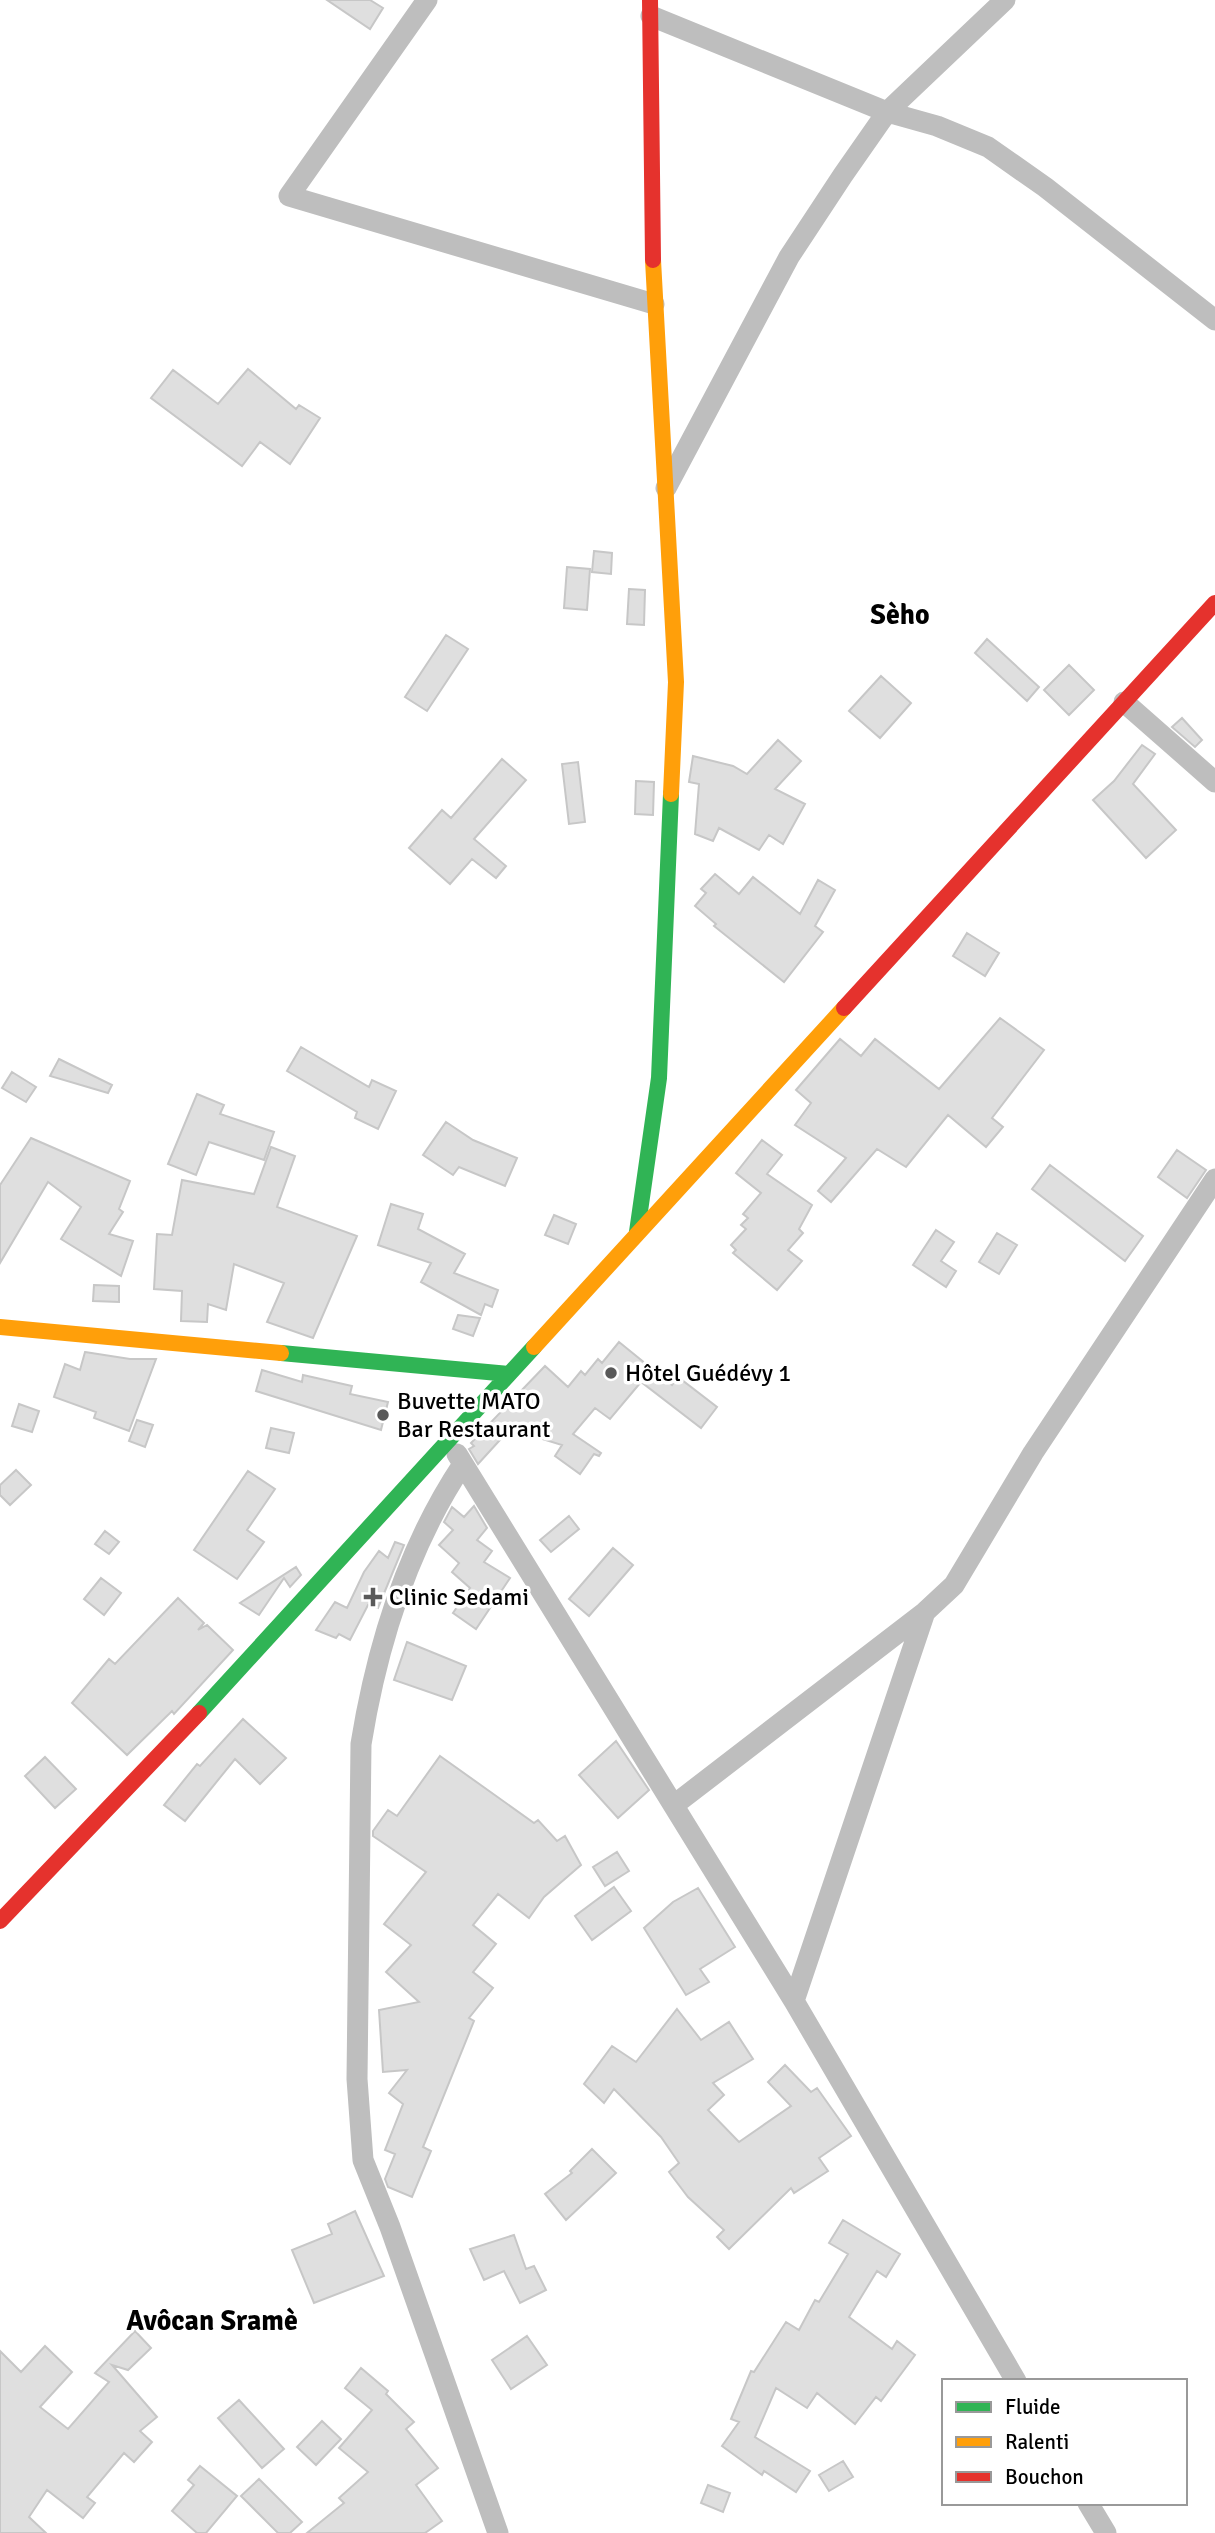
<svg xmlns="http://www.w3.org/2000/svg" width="1215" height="2533" font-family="Signika,sans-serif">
  <rect width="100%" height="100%" fill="#fff"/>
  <path fill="#dfdfdf" stroke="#c7c7c7" stroke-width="2" d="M 327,0 L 370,0 L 383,8 L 370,29 Z
    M 248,369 L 296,409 L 299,405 L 320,418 L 290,464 L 260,442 L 242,466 L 151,398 L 173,370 L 218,404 Z
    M 594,551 L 612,553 L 611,574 L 592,572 Z
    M 567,567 L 590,569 L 587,610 L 564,608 Z
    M 629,589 L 645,590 L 644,625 L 627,624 Z
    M 446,635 L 468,649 L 427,711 L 405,697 Z
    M 987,639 L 1039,687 L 1027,701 L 975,653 Z
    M 1069,665 L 1094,690 L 1069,715 L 1044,690 Z
    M 881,676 L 911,703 L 880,738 L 849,711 Z
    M 1182,718 L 1202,740 L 1195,747 L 1172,727 Z
    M 778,740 L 801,761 L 775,789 L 805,804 L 783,844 L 769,835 L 759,850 L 719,828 L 713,841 L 695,834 L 699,784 L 689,782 L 693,756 L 733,766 L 747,774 Z
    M 1142,745 L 1155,754 L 1133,784 L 1176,830 L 1146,858 L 1093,800 L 1114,781 Z
    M 502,759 L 526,780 L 474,839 L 506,866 L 496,878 L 472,859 L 450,884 L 409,848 L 442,810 L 451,818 Z
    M 578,762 L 585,822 L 569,824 L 562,764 Z
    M 636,781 L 654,782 L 653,815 L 635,814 Z
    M 715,874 L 739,894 L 753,877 L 800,914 L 818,880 L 835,890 L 815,926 L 823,932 L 784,982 L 714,926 L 716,924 L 695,906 L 706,893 L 701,889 Z
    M 967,933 L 999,953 L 985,976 L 953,956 Z
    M 1000,1018 L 1044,1050 L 992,1118 L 1003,1127 L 986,1147 L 948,1115 L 906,1167 L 877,1149 L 831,1202 L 818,1191 L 846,1158 L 795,1125 L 811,1103 L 796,1090 L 840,1039 L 861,1056 L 875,1039 L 939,1089 Z
    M 301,1047 L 369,1087 L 372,1080 L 396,1091 L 378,1129 L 355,1118 L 357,1112 L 287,1071 Z
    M 59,1059 L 112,1085 L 108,1093 L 50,1076 Z
    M 12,1072 L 36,1087 L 26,1102 L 2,1088 Z
    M 197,1094 L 224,1105 L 220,1114 L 274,1132 L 264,1160 L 209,1142 L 196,1175 L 168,1164 Z
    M 446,1122 L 473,1140 L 517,1158 L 505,1186 L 459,1167 L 453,1175 L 423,1155 Z
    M 31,1138 L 130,1181 L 119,1209 L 123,1212 L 109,1234 L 133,1241 L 121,1276 L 61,1239 L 81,1207 L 48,1182 L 0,1263 L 0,1185 Z
    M 762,1140 L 782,1155 L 767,1174 L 812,1205 L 799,1229 L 803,1233 L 788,1250 L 802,1261 L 777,1290 L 733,1253 L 736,1250 L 731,1245 L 746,1229 L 741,1225 L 748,1218 L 743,1214 L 761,1193 L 736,1173 Z
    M 271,1147 L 295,1156 L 277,1207 L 357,1236 L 313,1338 L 267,1322 L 284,1283 L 234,1264 L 226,1310 L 208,1304 L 207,1322 L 181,1321 L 182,1291 L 154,1289 L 157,1234 L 172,1235 L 182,1180 L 254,1194 Z
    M 1177,1150 L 1206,1170 L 1187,1198 L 1158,1177 Z
    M 1050,1165 L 1143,1236 L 1125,1261 L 1032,1189 Z
    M 391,1204 L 423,1214 L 418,1229 L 465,1254 L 454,1273 L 498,1290 L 492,1307 L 485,1304 L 481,1315 L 421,1282 L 431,1263 L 378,1245 Z
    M 554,1215 L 576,1224 L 568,1244 L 545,1235 Z
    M 936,1230 L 954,1242 L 941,1261 L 956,1271 L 946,1287 L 913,1265 Z
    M 997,1233 L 1017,1245 L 999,1274 L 979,1262 Z
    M 94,1285 L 119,1286 L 119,1302 L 93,1301 Z
    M 458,1315 L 480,1318 L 473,1336 L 453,1329 Z
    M 619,1342 L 672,1385 L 678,1377 L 717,1407 L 701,1428 L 641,1382 L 610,1419 L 595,1408 L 573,1434 L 601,1453 L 599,1456 L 594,1454 L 580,1474 L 555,1456 L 562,1445 L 510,1429 L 478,1464 L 469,1449 L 474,1446 L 471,1443 L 545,1366 L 568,1387 L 581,1371 L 585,1375 L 598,1359 L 602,1363 Z
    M 85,1352 L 130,1359 L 156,1359 L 129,1431 L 94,1418 L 96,1412 L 54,1397 L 65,1364 L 80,1370 Z
    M 262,1370 L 302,1382 L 303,1375 L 352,1386 L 350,1394 L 388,1402 L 381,1430 L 256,1391 Z
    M 19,1404 L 39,1411 L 32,1432 L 12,1426 Z
    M 137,1420 L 153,1425 L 145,1447 L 129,1441 Z
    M 271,1428 L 294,1433 L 289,1453 L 266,1448 Z
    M 16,1470 L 31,1485 L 10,1505 L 0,1495 L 0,1485 Z
    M 248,1471 L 275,1489 L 247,1530 L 264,1542 L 237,1579 L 194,1550 Z
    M 474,1506 L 487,1528 L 477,1540 L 492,1551 L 484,1562 L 510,1578 L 476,1629 L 453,1613 L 470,1588 L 452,1572 L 459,1563 L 439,1545 L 453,1530 L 444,1522 L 452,1507 L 464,1517 Z
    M 569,1516 L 579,1529 L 551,1552 L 540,1540 Z
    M 105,1531 L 119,1542 L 109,1554 L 95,1544 Z
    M 395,1542 L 404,1545 L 378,1608 L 368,1605 L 350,1640 L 339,1634 L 336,1638 L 316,1630 L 335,1602 L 347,1608 L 364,1572 L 379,1551 L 388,1558 Z
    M 613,1548 L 633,1565 L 589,1616 L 569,1599 Z
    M 296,1567 L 301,1575 L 290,1587 L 284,1578 L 259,1615 L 240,1603 Z
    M 101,1578 L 121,1593 L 104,1615 L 84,1599 Z
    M 178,1598 L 204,1623 L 198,1630 L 207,1625 L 233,1650 L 174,1714 L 172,1711 L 127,1755 L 72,1703 L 109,1659 L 115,1664 Z
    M 407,1642 L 466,1666 L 452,1700 L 394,1680 Z
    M 243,1719 L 286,1758 L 260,1784 L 235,1759 L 185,1821 L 164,1805 L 197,1764 L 200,1766 Z
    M 616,1741 L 649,1790 L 618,1818 L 579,1775 Z
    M 440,1756 L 534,1823 L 538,1820 L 557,1841 L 565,1836 L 581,1865 L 544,1897 L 529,1918 L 498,1894 L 473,1925 L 496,1944 L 473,1972 L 493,1988 L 469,2018 L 474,2021 L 423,2147 L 431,2151 L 412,2197 L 388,2187 L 385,2179 L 395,2154 L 385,2150 L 403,2104 L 389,2093 L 407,2070 L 383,2072 L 379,2010 L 419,2002 L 386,1972 L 411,1945 L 384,1924 L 426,1872 L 373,1836 L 373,1831 L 388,1810 L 397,1816 Z
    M 45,1757 L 76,1789 L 55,1808 L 25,1776 Z
    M 617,1852 L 629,1871 L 605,1886 L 593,1867 Z
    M 614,1887 L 631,1911 L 592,1940 L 575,1916 Z
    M 698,1888 L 735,1947 L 700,1969 L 709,1982 L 686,1995 L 644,1928 L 673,1902 Z
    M 677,2009 L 701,2040 L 729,2022 L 753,2059 L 713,2083 L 724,2095 L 708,2110 L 739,2142 L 791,2106 L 768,2082 L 785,2065 L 811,2092 L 817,2088 L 851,2136 L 819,2158 L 828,2171 L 794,2193 L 791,2188 L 729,2249 L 717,2237 L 724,2230 L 688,2197 L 669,2172 L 679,2163 L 661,2137 L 614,2089 L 604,2103 L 584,2084 L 612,2046 L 636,2062 Z
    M 592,2149 L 616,2173 L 566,2220 L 545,2194 L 572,2173 L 570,2171 Z
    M 355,2211 L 384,2276 L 314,2303 L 292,2250 L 332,2234 L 328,2224 Z
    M 843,2220 L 900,2254 L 886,2277 L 877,2271 L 849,2317 L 892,2349 L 897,2341 L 915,2355 L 881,2401 L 876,2397 L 855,2424 L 817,2393 L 807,2408 L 776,2388 L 755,2437 L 810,2471 L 796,2492 L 764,2471 L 762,2475 L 722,2446 L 739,2422 L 731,2419 L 751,2371 L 754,2372 L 786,2322 L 799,2330 L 815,2300 L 819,2302 L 848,2254 L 829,2243 Z
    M 514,2235 L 526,2269 L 534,2266 L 546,2290 L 520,2303 L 504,2271 L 484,2280 L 470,2249 Z
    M 135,2331 L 151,2348 L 128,2370 L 112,2365 L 157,2417 L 140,2431 L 152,2442 L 134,2462 L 124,2453 L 87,2497 L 95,2503 L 83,2518 L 47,2490 L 29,2517 L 46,2533 L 0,2533 L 0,2351 L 21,2372 L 45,2346 L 72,2372 L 40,2407 L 68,2429 L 109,2382 L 95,2373 Z
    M 527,2336 L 547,2365 L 511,2389 L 492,2360 Z
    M 361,2368 L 388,2391 L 386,2394 L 414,2422 L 406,2429 L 438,2468 L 416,2485 L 442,2521 L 425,2533 L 307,2533 L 344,2503 L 339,2498 L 368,2472 L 339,2448 L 372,2410 L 345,2388 Z
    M 239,2400 L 284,2449 L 262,2468 L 218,2418 Z
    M 322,2421 L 341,2439 L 316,2465 L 297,2447 Z
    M 843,2461 L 853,2477 L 829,2491 L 819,2475 Z
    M 200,2466 L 237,2496 L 206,2533 L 197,2533 L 172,2511 L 194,2485 L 188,2480 Z
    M 259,2479 L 302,2522 L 290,2533 L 278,2533 L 241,2496 Z
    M 708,2485 L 730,2493 L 723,2512 L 701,2503 Z"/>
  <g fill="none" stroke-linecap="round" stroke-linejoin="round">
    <path stroke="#bebebe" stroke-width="21" d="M 427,0 L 289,196 L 654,304
      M 651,16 L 887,112 L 937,126 L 988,147 L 1045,187 L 1215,320
      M 666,488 L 789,257 L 843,175 L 887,112 L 1005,0
      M 1124,702 L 1215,782
      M 457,1454 L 794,2001 L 1016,2381
      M 463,1464 C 407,1548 377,1645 361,1744 L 357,2079 L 363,2160 L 390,2227 L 498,2533
      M 674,1805 L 925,1612 L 954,1585 L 1033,1453 L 1215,1179
      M 794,2001 L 925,1612
      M 1088,2503 L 1106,2533"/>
    <path stroke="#30b455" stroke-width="16" d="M 637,1232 L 659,1078 L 671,794
      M 281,1353 L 509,1374
      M 199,1713 L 534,1347"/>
    <path stroke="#ff9f0a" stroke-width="16" d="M 653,260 L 676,682 L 671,794
      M 0,1327 L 281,1353
      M 534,1347 L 844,1008"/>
    <path stroke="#e5322d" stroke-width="16" d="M 650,0 L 653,260
      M 844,1008 L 1215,603
      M 0,1921 L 199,1713"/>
  </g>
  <g fill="#595959" stroke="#fff" stroke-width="2.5">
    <circle cx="611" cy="1373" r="7"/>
    <circle cx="383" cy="1415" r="7"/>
    <path d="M369.5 1586.5h7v7h7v7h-7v7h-7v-7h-7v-7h7z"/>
  </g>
  <g text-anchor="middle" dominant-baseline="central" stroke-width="7" stroke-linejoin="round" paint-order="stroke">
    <g font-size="24" fill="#000" stroke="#fff" text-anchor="start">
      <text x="625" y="1373">Hôtel Guédévy 1</text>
      <text x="397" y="1401">Buvette MATO<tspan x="397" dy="28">Bar Restaurant</tspan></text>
      <text x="389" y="1597">Clinic Sedami</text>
    </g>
    <g font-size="28" font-weight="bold" fill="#000" stroke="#fff">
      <text x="900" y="615">Sèho</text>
      <text x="212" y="2321">Avôcan Sramè</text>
    </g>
  </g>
  <rect x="942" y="2379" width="245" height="126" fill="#ffffff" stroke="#999999" stroke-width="2"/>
  <rect x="956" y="2402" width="35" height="10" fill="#30b455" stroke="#999999" stroke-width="2"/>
  <text x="1005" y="2414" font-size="21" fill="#000000">Fluide</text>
  <rect x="956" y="2437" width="35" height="10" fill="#ff9f0a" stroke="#999999" stroke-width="2"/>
  <text x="1005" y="2449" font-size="21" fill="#000000">Ralenti</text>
  <rect x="956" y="2472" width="35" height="10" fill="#e5322d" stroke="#999999" stroke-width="2"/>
  <text x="1005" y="2484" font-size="21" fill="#000000">Bouchon</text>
</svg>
